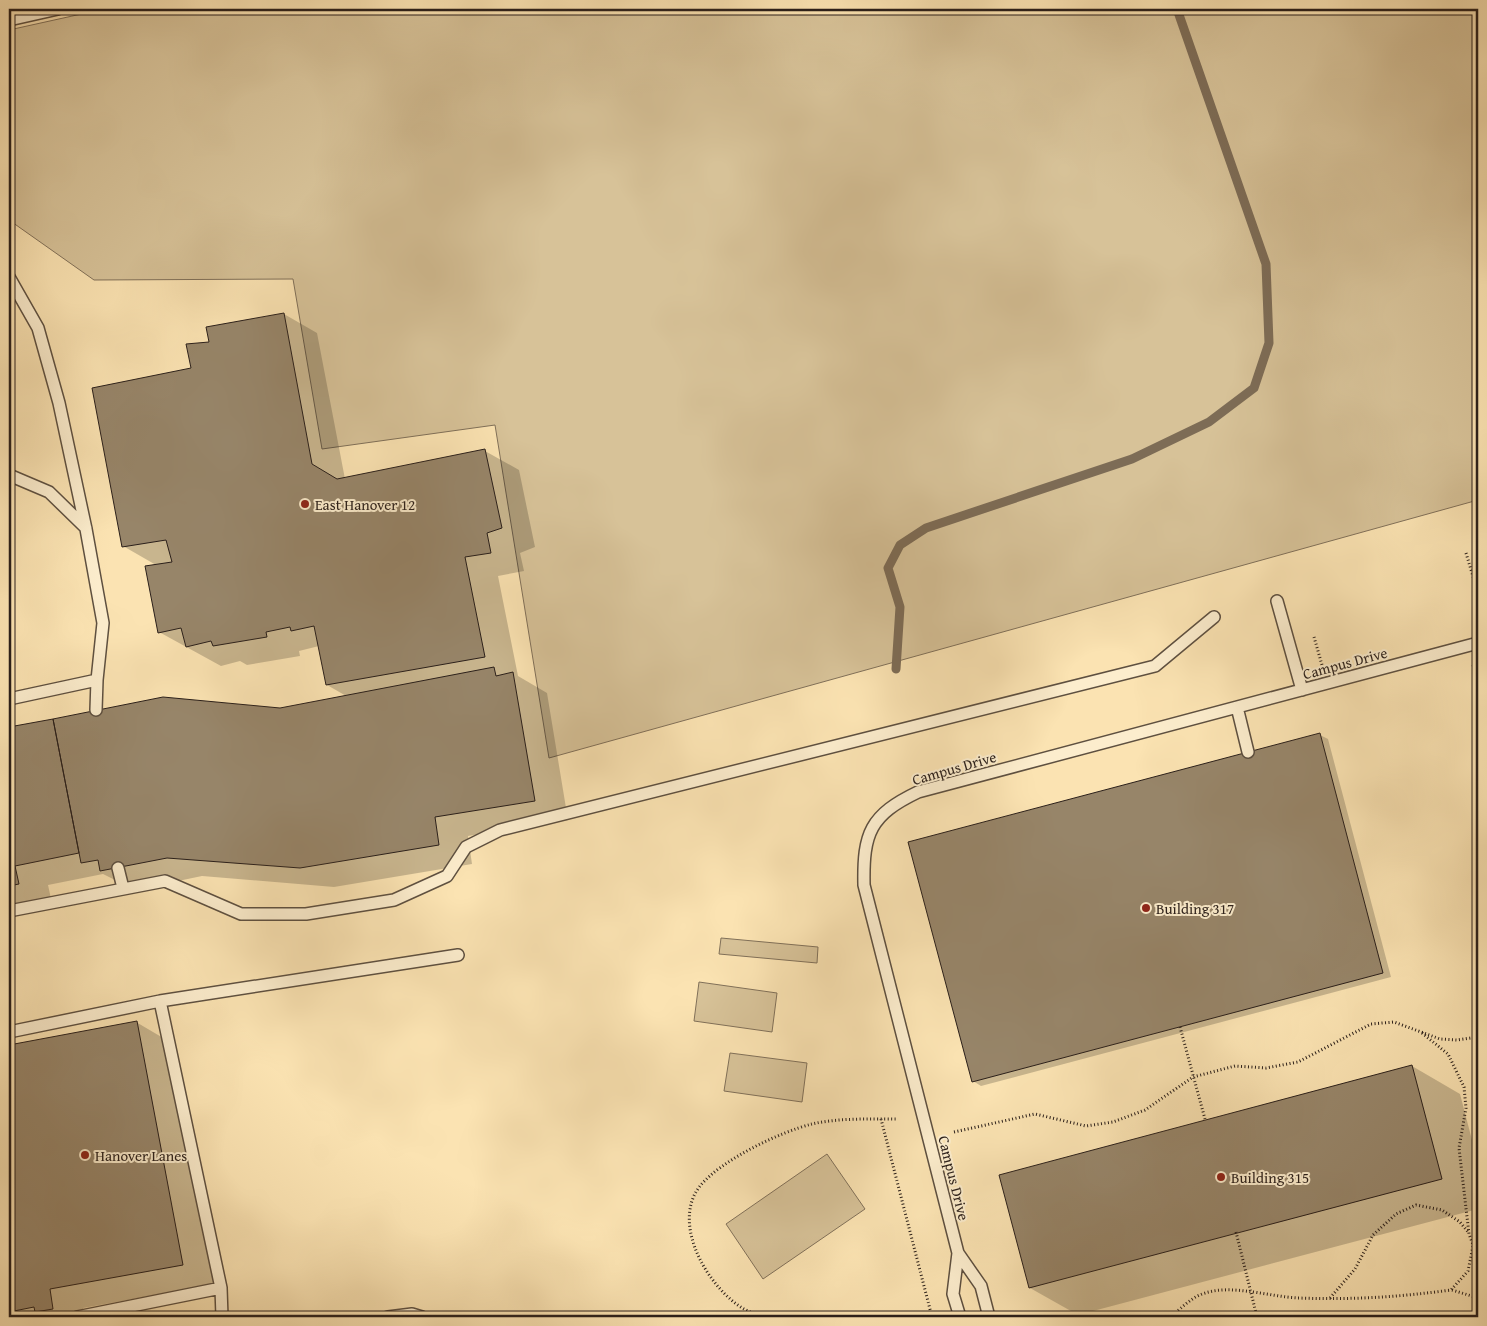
<svg xmlns="http://www.w3.org/2000/svg" width="1487" height="1326" font-family="'Gentium Book Plus',serif">
  <rect width="100%" height="100%" fill="#fbe3b2"/>
  <filter id="stains"><feTurbulence type="fractalNoise" baseFrequency=".004" numOctaves="4"/><feColorMatrix values="0 0 0 0 .2 0 0 0 0 .09 0 0 0 0 .02 0 0 0 .5 -.17"/></filter>
  <radialGradient id="worn" r=".72"><stop offset=".6" stop-color="#630" stop-opacity="0"/><stop offset="1" stop-color="#630" stop-opacity=".3"/></radialGradient>
  <path fill="#d7c298" stroke="#807059" d="M 104,9 L 1478,9 L 1478,500 L 549,758 L 495,425 L 322,449 L 293,279 L 94,280 L 9,220 L 9,30 Z
    M 721,938 L 818,947 L 817,963 L 719,954 Z
    M 699,982 L 777,993 L 772,1032 L 694,1021 Z
    M 730,1053 L 807,1063 L 802,1102 L 724,1091 Z
    M 827,1154 L 865,1209 L 763,1279 L 726,1224 Z"/>
  <path fill="#0003" d="M 9,9 L 67,9 L 9,23 Z
    M 284,314 L 317,333 L 345,479 L 485,451 L 519,470 L 535,547 L 520,553 L 524,571 L 498,576 L 518,676 L 547,693 L 568,820 L 468,836 L 472,864 L 334,887 L 202,876 L 135,890 L 103,874 L 48,885 L 52,903 L 9,911 L 9,728 L 163,699 L 280,710 L 348,697 L 327,685 L 319,646 L 299,651 L 300,656 L 247,665 L 240,661 L 221,666 L 159,632 L 156,565 L 123,546 L 193,369 L 210,343 Z
    M 1320,735 L 1328,739 L 1391,977 L 981,1086 L 973,1081 Z
    M 136,1022 L 170,1042 L 216,1284 L 83,1308 L 85,1317 L 9,1317 L 9,1046 Z
    M 1412,1066 L 1460,1094 L 1478,1163 L 1478,1209 L 1078,1315 L 1030,1288 Z"/>
  <g fill="none" stroke-linecap="round" stroke-linejoin="round">
    <path stroke="#7d6c56" stroke-width="9" d="M 896,669 L 900,607 L 888,568 L 900,545 L 926,528 L 1132,459 L 1209,422 L 1254,388 L 1269,343 L 1266,264 L 1177,9"/>
  </g>
  <path fill="#978569" stroke="#2a1f1a" d="M 284,313 L 312,464 L 337,479 L 485,449 L 502,528 L 487,533 L 491,553 L 465,557 L 485,657 L 326,685 L 314,626 L 291,631 L 290,627 L 266,632 L 267,637 L 213,646 L 211,641 L 186,647 L 181,628 L 158,633 L 145,566 L 172,562 L 166,540 L 122,547 L 92,388 L 191,368 L 186,344 L 209,342 L 206,327 Z
    M 494,667 L 496,676 L 513,672 L 535,801 L 435,817 L 439,845 L 300,868 L 167,858 L 100,871 L 98,860 L 81,863 L 53,719 L 163,697 L 280,708 Z
    M 53,719 L 79,853 L 15,866 L 19,884 L 9,886 L 9,727 Z
    M 1320,733 L 1383,973 L 972,1082 L 908,842 Z
    M 137,1021 L 183,1265 L 50,1289 L 53,1309 L 35,1312 L 34,1307 L 9,1312 L 9,1045 Z
    M 1412,1065 L 1442,1179 L 1029,1288 L 999,1175 Z"/>
  <g fill="none" stroke-linecap="round" stroke-linejoin="round">
    <g stroke="#5e5040" stroke-width="14">
      <path id="service" d="M 9,20 L 58,9
        M 9,277 L 38,328 L 59,403 L 86,529 L 103,623 L 97,680 L 9,699
        M 9,475 L 49,492 L 86,528
        M 1277,601 L 1302,690
        M 1237,707 L 1248,752
        M 96,710 L 97,680
        M 118,868 L 123,888
        M 9,911 L 165,881 L 241,914 L 306,914 L 394,900 L 447,876 L 466,847 L 500,830 L 1155,666 L 1214,617
        M 9,1032 L 160,1001
        M 958,1253 L 953,1294 L 960,1317
        M 221,1288 L 160,1001 L 458,955
        M 77,1317 L 221,1288 L 222,1317
        M 388,1317 L 412,1314 L 422,1317
        M 989,1317 L 981,1286 L 958,1253 L 864,885 C 863,833 870,815 918,792 L 1478,643"/>
    </g>
    <path stroke="#2a1f1a" stroke-width="3" stroke-dasharray="1 2.5" stroke-linecap="butt" d="M 1466,553 L 1478,593
      M 1314,637 L 1322,665
      M 1473,665 L 1478,683
      M 1180,1027 L 1205,1119
      M 1422,1033 L 1448,1054 L 1464,1087 L 1466,1108 L 1459,1148 L 1469,1234 L 1478,1258
      M 881,1119 L 932,1317
      M 954,1132 L 1035,1114 L 1086,1126 L 1113,1122 L 1145,1110 L 1193,1077 L 1235,1066 L 1266,1068 L 1298,1062 L 1371,1024 L 1394,1022 L 1440,1039 L 1457,1040 L 1478,1037
      M 1236,1232 L 1257,1317
      M 1452,1290 L 1478,1298
      M 1330,1298 L 1355,1269 L 1373,1235 L 1396,1214 L 1416,1205 L 1442,1210 L 1460,1222 L 1468,1232
      M 792,1317 C 776,1315 758,1317 744,1309 C 709,1289 670,1224 700,1186 C 721,1160 780,1132 812,1124 C 838,1118 869,1119 896,1119
      M 1170,1317 C 1181,1309 1191,1297 1205,1293 C 1233,1284 1270,1297 1299,1298 C 1352,1300 1399,1297 1451,1290 L 1468,1271 L 1473,1246"/>
    <use href="#service" stroke="#fcedcd" stroke-width="11"/>
  </g>
  <g fill="#8f2418" stroke="#fcedcd" stroke-width="2">
    <circle cx="305" cy="504" r="5"/>
    <circle cx="1146" cy="908" r="5"/>
    <circle cx="85" cy="1155" r="5"/>
    <circle cx="1221" cy="1177" r="5"/>
  </g>
  <g text-anchor="middle" dominant-baseline="central" stroke-width="4" stroke-linejoin="round" paint-order="stroke">
    <g font-size="15" fill="#2a1f1a" stroke="#fcedcd" text-anchor="start">
      <text x="315" y="504">East Hanover 12</text>
      <text x="1156" y="908">Building 317</text>
      <text x="95" y="1155">Hanover Lanes</text>
      <text x="1231" y="1177">Building 315</text>
    </g>
    <g font-size="15" fill="#2a1f1a" stroke="#fcedcd">
      <text transform="translate(1345 663) rotate(-15)">Campus Drive</text>
      <text transform="translate(954 768) rotate(-16)">Campus Drive</text>
      <text transform="translate(954 1178) rotate(76)">Campus Drive</text>
    </g>
  </g>
  <rect width="1487" height="1326" fill="none" stroke="#fbe3b2" stroke-width="30"/>
  <rect x="10" y="10" width="1467" height="1306" fill="none" stroke="#2a1f1a" stroke-width="2.5"/>
  <rect x="15" y="15" width="1457" height="1296" fill="none" stroke="#2a1f1a"/>
  <rect width="100%" height="100%" filter="url(#stains)"/>
  <rect width="100%" height="100%" fill="url(#worn)"/>
</svg>
